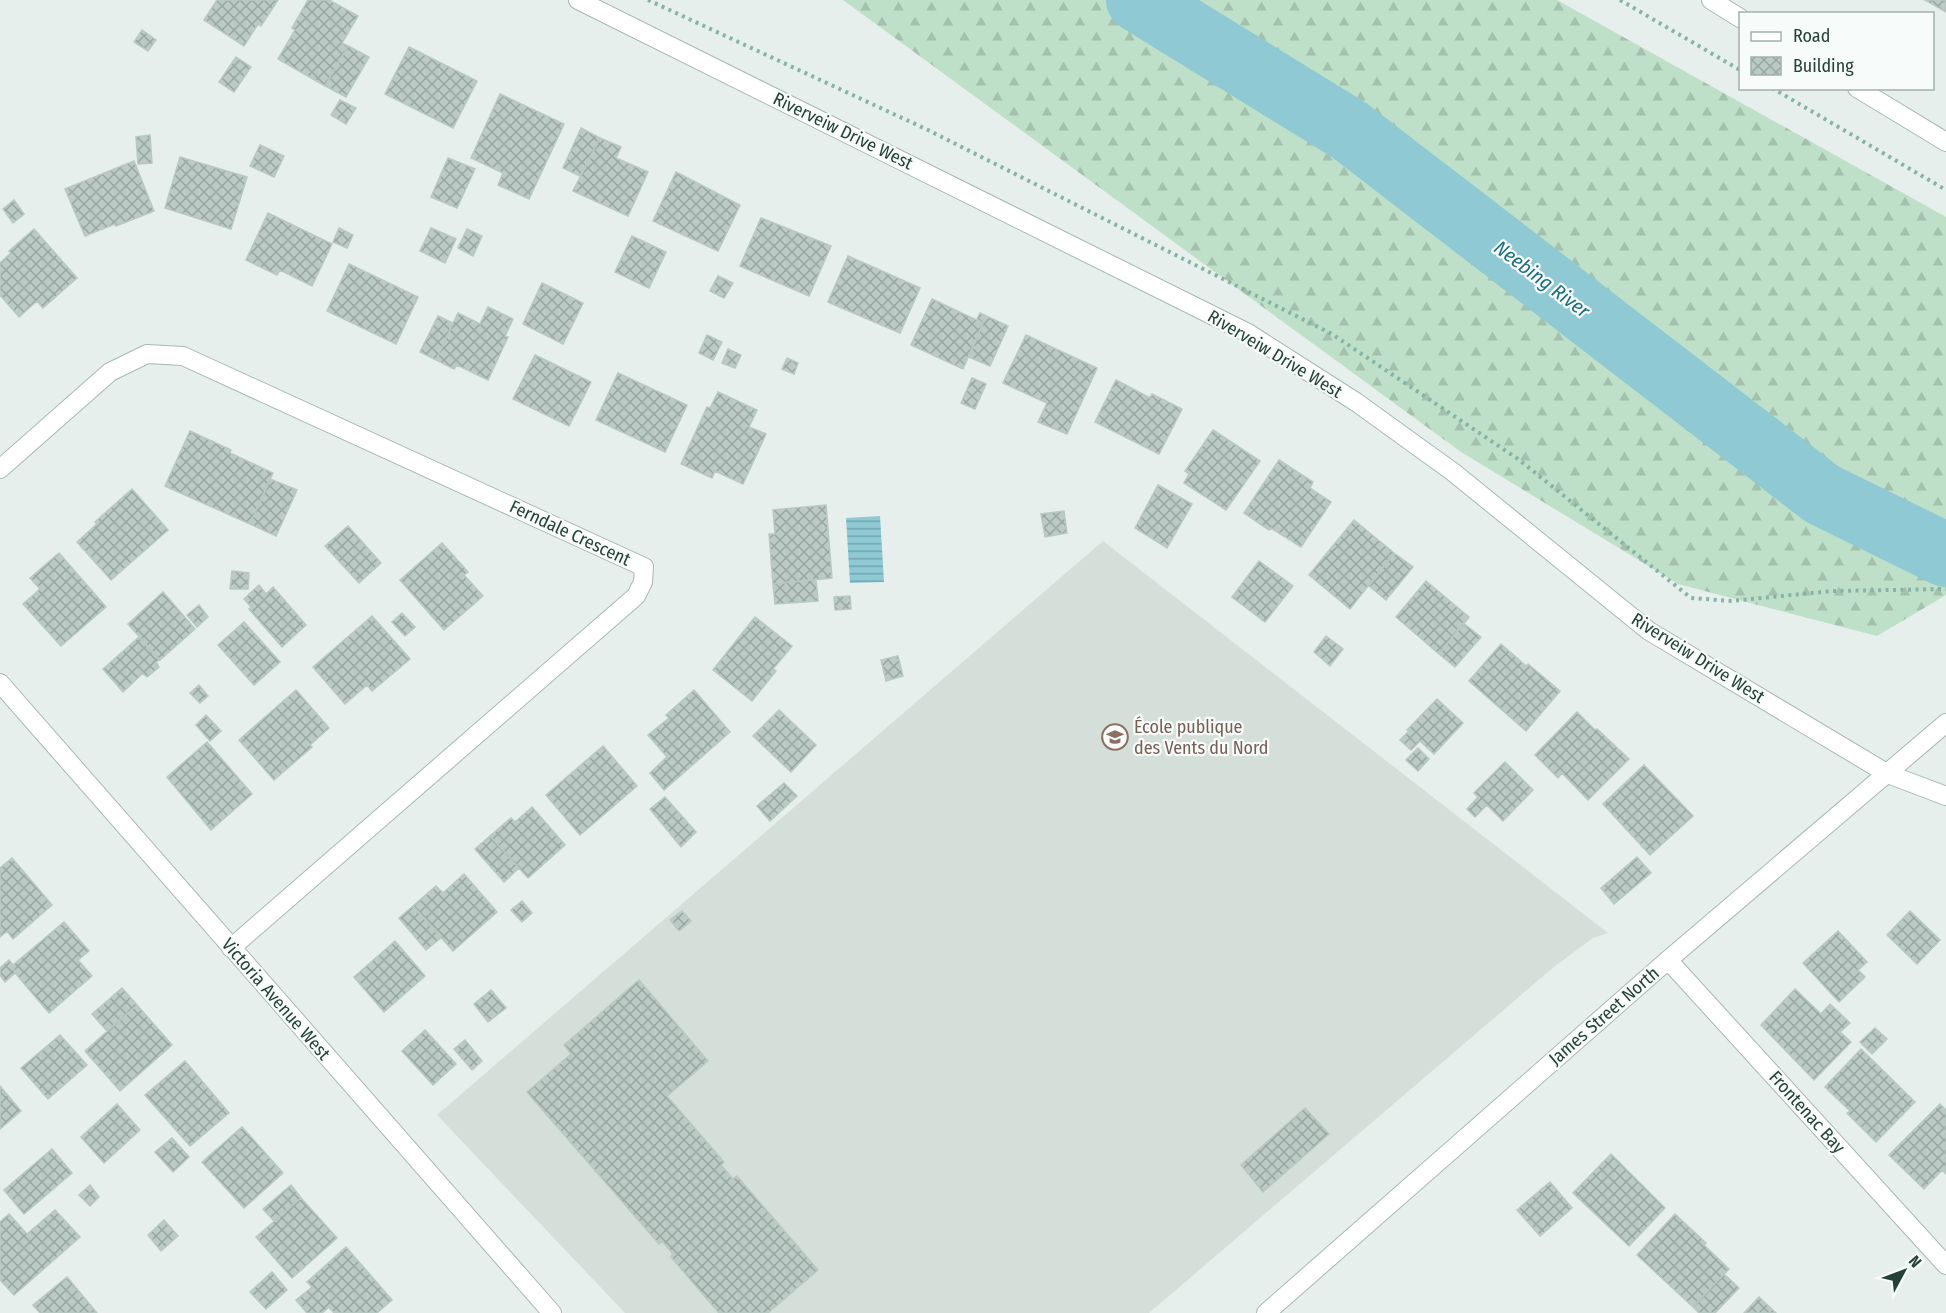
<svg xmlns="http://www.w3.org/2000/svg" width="1946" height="1313" font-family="'Fira Sans Condensed',sans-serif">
  <defs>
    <pattern id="forest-firs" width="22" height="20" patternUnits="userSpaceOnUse" patternTransform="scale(1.5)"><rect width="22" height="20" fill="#bfe0c8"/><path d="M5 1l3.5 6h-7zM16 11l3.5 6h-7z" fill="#a4c1ad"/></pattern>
    <pattern id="water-rules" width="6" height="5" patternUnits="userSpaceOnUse" patternTransform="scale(1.5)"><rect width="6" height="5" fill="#8ec9d4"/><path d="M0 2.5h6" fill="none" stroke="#74a5ad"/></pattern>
    <pattern id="building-cross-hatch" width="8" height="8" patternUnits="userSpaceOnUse" patternTransform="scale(1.5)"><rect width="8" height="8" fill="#bbcac4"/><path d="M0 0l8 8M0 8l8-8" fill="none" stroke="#98a6a0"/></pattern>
  </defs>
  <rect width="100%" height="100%" fill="#e6efeb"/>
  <path fill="#d4dfda" d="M 1103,541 L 1608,933 L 1593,938 L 1555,966 L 1149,1313 L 625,1313 L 437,1115 Z"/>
  <path fill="url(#forest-firs)" d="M 843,0 L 1557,0 L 1946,217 L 1946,595 L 1877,636 L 1678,584 L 1461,452 Z"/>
  <path fill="url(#water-rules)" d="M 880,516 L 884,582 L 850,583 L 846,518 Z"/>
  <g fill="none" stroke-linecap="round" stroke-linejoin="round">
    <path stroke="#8ec9d4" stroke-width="64" d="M 1138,0 L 1349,130 L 1822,494 L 1946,555"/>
  </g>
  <path fill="url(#building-cross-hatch)" stroke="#b8c9c2" stroke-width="1.5" d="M 217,0 L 278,0 L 261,26 L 258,24 L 244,46 L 204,20 Z
    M 308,0 L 329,0 L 358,16 L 342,43 L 348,46 L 325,86 L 278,59 L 295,30 L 292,28 Z
    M 1925,0 L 1946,0 L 1946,12 Z
    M 142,30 L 156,40 L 148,51 L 134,42 Z
    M 348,46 L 369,57 L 346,97 L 325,86 Z
    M 409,47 L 477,81 L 453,128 L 385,94 Z
    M 236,57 L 251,67 L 234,92 L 219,82 Z
    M 500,94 L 564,124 L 529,199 L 498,185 L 503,173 L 471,158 Z
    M 340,100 L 356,108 L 346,124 L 331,115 Z
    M 581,128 L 600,138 L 580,176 L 563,168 Z
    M 150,135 L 152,163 L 138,164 L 136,137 Z
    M 600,138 L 621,147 L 616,158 L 648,172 L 628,216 L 573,191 Z
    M 260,145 L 284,156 L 274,177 L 250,166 Z
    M 180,157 L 247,177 L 231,229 L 165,208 Z
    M 448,158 L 475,169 L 457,208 L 431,197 Z
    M 134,161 L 154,211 L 116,226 L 115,224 L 85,236 L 65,189 Z
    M 676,172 L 740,205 L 718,251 L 653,221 Z
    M 14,200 L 24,214 L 13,223 L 3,209 Z
    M 268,213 L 332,244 L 312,286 L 280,270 L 277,275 L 246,260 Z
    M 761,218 L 831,246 L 809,296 L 740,266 Z
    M 339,228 L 353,235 L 347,248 L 333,242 Z
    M 431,228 L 456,239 L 445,263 L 420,251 Z
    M 34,229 L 77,278 L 43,308 L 37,301 L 19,317 L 0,295 L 0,263 L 11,253 L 9,251 Z
    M 467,229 L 482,236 L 473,256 L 458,248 Z
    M 632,236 L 666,252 L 649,288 L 615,272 Z
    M 848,256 L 920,288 L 900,333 L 828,302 Z
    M 349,264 L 418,297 L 396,344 L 327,311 Z
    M 718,276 L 733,283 L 724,298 L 710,291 Z
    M 542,283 L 583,303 L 563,344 L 523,324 Z
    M 932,299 L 983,323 L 963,369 L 911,345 Z
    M 488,307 L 513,319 L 505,336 L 508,337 L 488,380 L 457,365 L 454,369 L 436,360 L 458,313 L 480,324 Z
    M 980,313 L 1008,326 L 990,366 L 969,357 L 983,323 L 977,319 Z
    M 438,316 L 453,323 L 436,360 L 420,352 Z
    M 707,335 L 722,342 L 713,360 L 699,353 Z
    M 1026,335 L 1097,368 L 1067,434 L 1038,422 L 1047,403 L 1003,383 Z
    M 728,349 L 741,355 L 735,368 L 722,363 Z
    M 535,355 L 591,382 L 569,426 L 513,399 Z
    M 787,358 L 798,363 L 794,374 L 782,369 Z
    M 618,373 L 687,405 L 665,452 L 596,420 Z
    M 972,378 L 986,384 L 975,409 L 961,403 Z
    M 1116,380 L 1150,398 L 1152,394 L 1182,409 L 1159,454 L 1095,422 Z
    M 718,392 L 757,410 L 749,427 L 766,434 L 743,484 L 715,471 L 712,478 L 681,464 L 707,407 L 710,408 Z
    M 1213,430 L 1260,461 L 1226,510 L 1184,483 L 1189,474 L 1185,471 Z
    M 190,431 L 231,450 L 230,453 L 273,473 L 250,524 L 165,486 Z
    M 1279,460 L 1313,482 L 1310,488 L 1331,502 L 1301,547 L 1271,528 L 1269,530 L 1244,513 Z
    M 270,479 L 297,490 L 276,536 L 250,524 Z
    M 1158,485 L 1192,504 L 1167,548 L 1135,528 Z
    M 132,489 L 168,530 L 111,580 L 77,542 L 97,524 L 95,522 Z
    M 826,505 L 832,578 L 773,584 L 769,534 L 775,534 L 773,510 Z
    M 1064,511 L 1067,533 L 1045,537 L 1041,514 Z
    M 1354,520 L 1394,553 L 1350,609 L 1309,575 Z
    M 348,526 L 381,563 L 359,583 L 325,546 Z
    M 442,543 L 468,572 L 464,575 L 483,596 L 444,630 L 400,580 Z
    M 59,553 L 106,607 L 61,646 L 23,604 L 40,589 L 30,578 Z
    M 1394,553 L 1413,567 L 1386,600 L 1369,586 Z
    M 1259,561 L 1293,586 L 1265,622 L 1232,597 Z
    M 232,571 L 249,573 L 248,589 L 230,589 Z
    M 816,579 L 818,601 L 775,604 L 773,584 Z
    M 1426,581 L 1469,617 L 1439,654 L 1396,617 Z
    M 259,585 L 266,594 L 273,587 L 306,625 L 282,647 L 249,609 L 251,607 L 244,599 Z
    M 163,592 L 195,629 L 160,660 L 128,624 Z
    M 850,596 L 851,609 L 835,610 L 834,597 Z
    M 199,605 L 208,617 L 197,627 L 187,615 Z
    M 402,613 L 415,627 L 405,636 L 392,622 Z
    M 372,616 L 410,659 L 372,691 L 367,685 L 345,704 L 313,667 Z
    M 755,617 L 792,646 L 773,669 L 776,671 L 752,701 L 713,670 Z
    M 244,622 L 280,662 L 254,685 L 218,645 Z
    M 1463,623 L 1481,637 L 1455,667 L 1439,654 Z
    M 1326,636 L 1343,649 L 1330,666 L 1314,652 Z
    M 139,637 L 159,660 L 156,662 L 159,667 L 147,677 L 143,673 L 123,692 L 103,669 Z
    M 1501,644 L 1526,666 L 1528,664 L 1560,691 L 1526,731 L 1469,681 Z
    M 898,656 L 903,676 L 886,681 L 881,660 Z
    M 199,685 L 208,696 L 200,703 L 190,693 Z
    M 296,690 L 329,728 L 310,745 L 312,747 L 274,780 L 239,740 Z
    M 694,690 L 730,732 L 664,790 L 650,773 L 667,757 L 648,735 L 669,718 L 666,715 Z
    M 1437,699 L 1463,723 L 1434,754 L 1420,741 L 1411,750 L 1400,740 L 1409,731 L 1407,730 Z
    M 779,710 L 816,745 L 791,772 L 753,736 Z
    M 1577,712 L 1595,730 L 1597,729 L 1629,759 L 1588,800 L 1562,773 L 1558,778 L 1535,755 Z
    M 206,715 L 221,731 L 210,741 L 196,725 Z
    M 207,742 L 252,794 L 211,830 L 167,777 Z
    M 603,746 L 637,786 L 580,835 L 546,795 Z
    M 1418,748 L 1429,759 L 1418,771 L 1406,760 Z
    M 1505,762 L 1533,790 L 1503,821 L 1487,805 L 1475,817 L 1467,809 L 1478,797 L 1474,793 Z
    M 1644,765 L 1693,816 L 1650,855 L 1603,804 Z
    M 784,783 L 797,796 L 770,821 L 757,806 Z
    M 665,797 L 696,832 L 681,847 L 650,809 Z
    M 532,807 L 565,845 L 528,878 L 490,836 L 511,818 L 515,822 Z
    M 490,836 L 519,868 L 504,882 L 475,849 Z
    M 1637,857 L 1651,873 L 1614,904 L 1601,888 Z
    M 12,858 L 52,905 L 13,939 L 7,931 L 0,937 L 0,868 Z
    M 464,874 L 497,912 L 453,951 L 413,906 L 436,886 L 443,893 Z
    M 522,901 L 532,913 L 522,922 L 511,910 Z
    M 413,906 L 442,937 L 426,950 L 399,918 Z
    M 682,911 L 691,921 L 679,931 L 670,920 Z
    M 1910,911 L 1940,940 L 1917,964 L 1887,935 Z
    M 64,922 L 89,951 L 78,960 L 92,976 L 49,1013 L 15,973 L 13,965 Z
    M 1838,931 L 1867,962 L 1858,970 L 1865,977 L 1839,1002 L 1803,963 Z
    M 395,941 L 425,976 L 384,1012 L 354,977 Z
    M 9,960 L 13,965 L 15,973 L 5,982 L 0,975 L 0,968 Z
    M 639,980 L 708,1061 L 667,1096 L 724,1162 L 721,1165 L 733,1179 L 737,1176 L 818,1270 L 768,1313 L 719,1313 L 671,1257 L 673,1254 L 662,1241 L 659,1244 L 527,1092 L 571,1054 L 564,1045 Z
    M 122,988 L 137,1005 L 107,1031 L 92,1014 Z
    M 1795,989 L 1821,1014 L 1830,1004 L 1850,1023 L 1840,1032 L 1851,1042 L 1814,1080 L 1761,1025 Z
    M 491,990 L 506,1008 L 488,1022 L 474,1004 Z
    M 137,1005 L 172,1045 L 120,1091 L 85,1051 Z
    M 1875,1028 L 1887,1039 L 1872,1054 L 1860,1042 Z
    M 425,1030 L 456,1064 L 433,1085 L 402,1051 Z
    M 60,1035 L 87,1065 L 48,1099 L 21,1068 Z
    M 465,1040 L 482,1061 L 472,1070 L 454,1049 Z
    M 1861,1049 L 1915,1102 L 1876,1142 L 1847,1113 L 1850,1111 L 1825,1087 Z
    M 185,1061 L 229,1113 L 190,1146 L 145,1095 Z
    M 0,1086 L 21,1111 L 0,1129 Z
    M 117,1104 L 140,1130 L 104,1163 L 81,1137 Z
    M 1940,1104 L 1946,1110 L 1946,1174 L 1942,1170 L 1924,1189 L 1889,1155 Z
    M 1305,1108 L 1329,1134 L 1263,1192 L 1241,1165 Z
    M 242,1127 L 283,1173 L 244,1208 L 202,1162 Z
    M 172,1138 L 189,1157 L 173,1172 L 155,1152 Z
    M 52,1149 L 72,1173 L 24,1214 L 4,1190 Z
    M 1611,1154 L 1665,1208 L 1629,1246 L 1573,1193 Z
    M 1550,1182 L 1572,1208 L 1540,1236 L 1517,1210 Z
    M 90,1185 L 99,1197 L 90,1206 L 79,1195 Z
    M 291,1185 L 301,1198 L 274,1221 L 263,1209 Z
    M 301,1198 L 337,1238 L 292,1278 L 256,1237 Z
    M 55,1210 L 80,1237 L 14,1295 L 0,1280 L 0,1222 L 9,1214 L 27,1234 Z
    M 1675,1214 L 1706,1243 L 1704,1245 L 1729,1269 L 1693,1307 L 1637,1255 Z
    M 164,1220 L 178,1236 L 161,1251 L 148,1235 Z
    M 346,1247 L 392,1300 L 377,1313 L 334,1313 L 329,1307 L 322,1313 L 307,1313 L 296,1300 L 312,1287 L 307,1282 Z
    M 272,1272 L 287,1290 L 266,1309 L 250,1292 Z
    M 1724,1274 L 1739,1288 L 1715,1313 L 1699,1313 L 1693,1307 Z
    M 67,1277 L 97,1313 L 40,1313 L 33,1305 Z
    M 1759,1297 L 1776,1313 L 1744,1313 Z"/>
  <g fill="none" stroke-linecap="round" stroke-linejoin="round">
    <g stroke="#a8b8b2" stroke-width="20">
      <path id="minor" d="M 578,0 L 1248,333 L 1356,402 L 1453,472 L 1649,631 L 1888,774 L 1946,796
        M 1711,0 L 1740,18
        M 1857,88 L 1946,142
        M 0,469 L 110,372 L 147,354 L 183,356 L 644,567 L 643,582 L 636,596 L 231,948
        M 1668,960 L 1946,1265"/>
    </g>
    <g stroke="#a8b8b2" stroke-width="20">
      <path id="tertiary" d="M 0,683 L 552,1313
        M 1266,1313 L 1668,960 L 1946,723"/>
    </g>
    <path stroke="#86b3a5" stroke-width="4" stroke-dasharray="3 4.5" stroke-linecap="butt" d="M 648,0 L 928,130 L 1332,334 L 1518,459 L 1691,598 L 1732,601 L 1832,591 L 1946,589
      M 1620,0 L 1740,70
      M 1772,88 L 1946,190"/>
    <use href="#minor" stroke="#fff" stroke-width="18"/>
    <use href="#tertiary" stroke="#fff" stroke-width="18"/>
  </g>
  <defs>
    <g id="school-ring" transform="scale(1.35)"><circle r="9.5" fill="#f7fbf9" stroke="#8d6e63" stroke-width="1.5"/><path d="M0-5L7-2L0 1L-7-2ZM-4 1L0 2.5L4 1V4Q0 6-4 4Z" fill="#8d6e63"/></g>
  </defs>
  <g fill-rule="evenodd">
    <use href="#school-ring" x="1115" y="737"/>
  </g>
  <g text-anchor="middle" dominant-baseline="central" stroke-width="4.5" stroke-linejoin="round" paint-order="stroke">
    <g font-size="18" fill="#24423a" stroke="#f7fbf9">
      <text transform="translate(843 131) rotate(26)">Riverveiw Drive West</text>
      <text transform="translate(1275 354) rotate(31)">Riverveiw Drive West</text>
      <text transform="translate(570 533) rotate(25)">Ferndale Crescent</text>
      <text transform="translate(1698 658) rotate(32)">Riverveiw Drive West</text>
      <text transform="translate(276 999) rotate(49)">Victoria Avenue West</text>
      <text transform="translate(1604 1016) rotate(-41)">James Street North</text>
      <text transform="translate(1807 1112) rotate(48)">Frontenac Bay</text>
    </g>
    <g font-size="18" fill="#785e54" stroke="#f7fbf9" text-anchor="start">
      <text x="1134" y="727">École publique<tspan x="1134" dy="21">des Vents du Nord</tspan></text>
    </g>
    <g font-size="20" font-style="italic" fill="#1c6f80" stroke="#f7fbf9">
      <text transform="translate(1542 279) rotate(37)">Neebing River</text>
    </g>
  </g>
  <rect x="1739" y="12" width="195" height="78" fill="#f7fbf9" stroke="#a3b1ad" stroke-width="1.5"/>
  <rect x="1751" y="32" width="30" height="9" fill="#ffffff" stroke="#a3b1ad" stroke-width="1.5"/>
  <text x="1793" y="42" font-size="18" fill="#24423a">Road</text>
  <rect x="1751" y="57" width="30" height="18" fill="url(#building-cross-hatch)" stroke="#a3b1ad" stroke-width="1.5"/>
  <text x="1793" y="72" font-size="18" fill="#24423a">Building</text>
  <g transform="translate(1904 1271) rotate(49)" stroke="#f7fbf9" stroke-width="4.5" paint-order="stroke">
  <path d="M0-4.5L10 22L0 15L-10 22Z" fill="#24423a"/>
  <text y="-9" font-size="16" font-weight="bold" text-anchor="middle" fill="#24423a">N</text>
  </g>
</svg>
